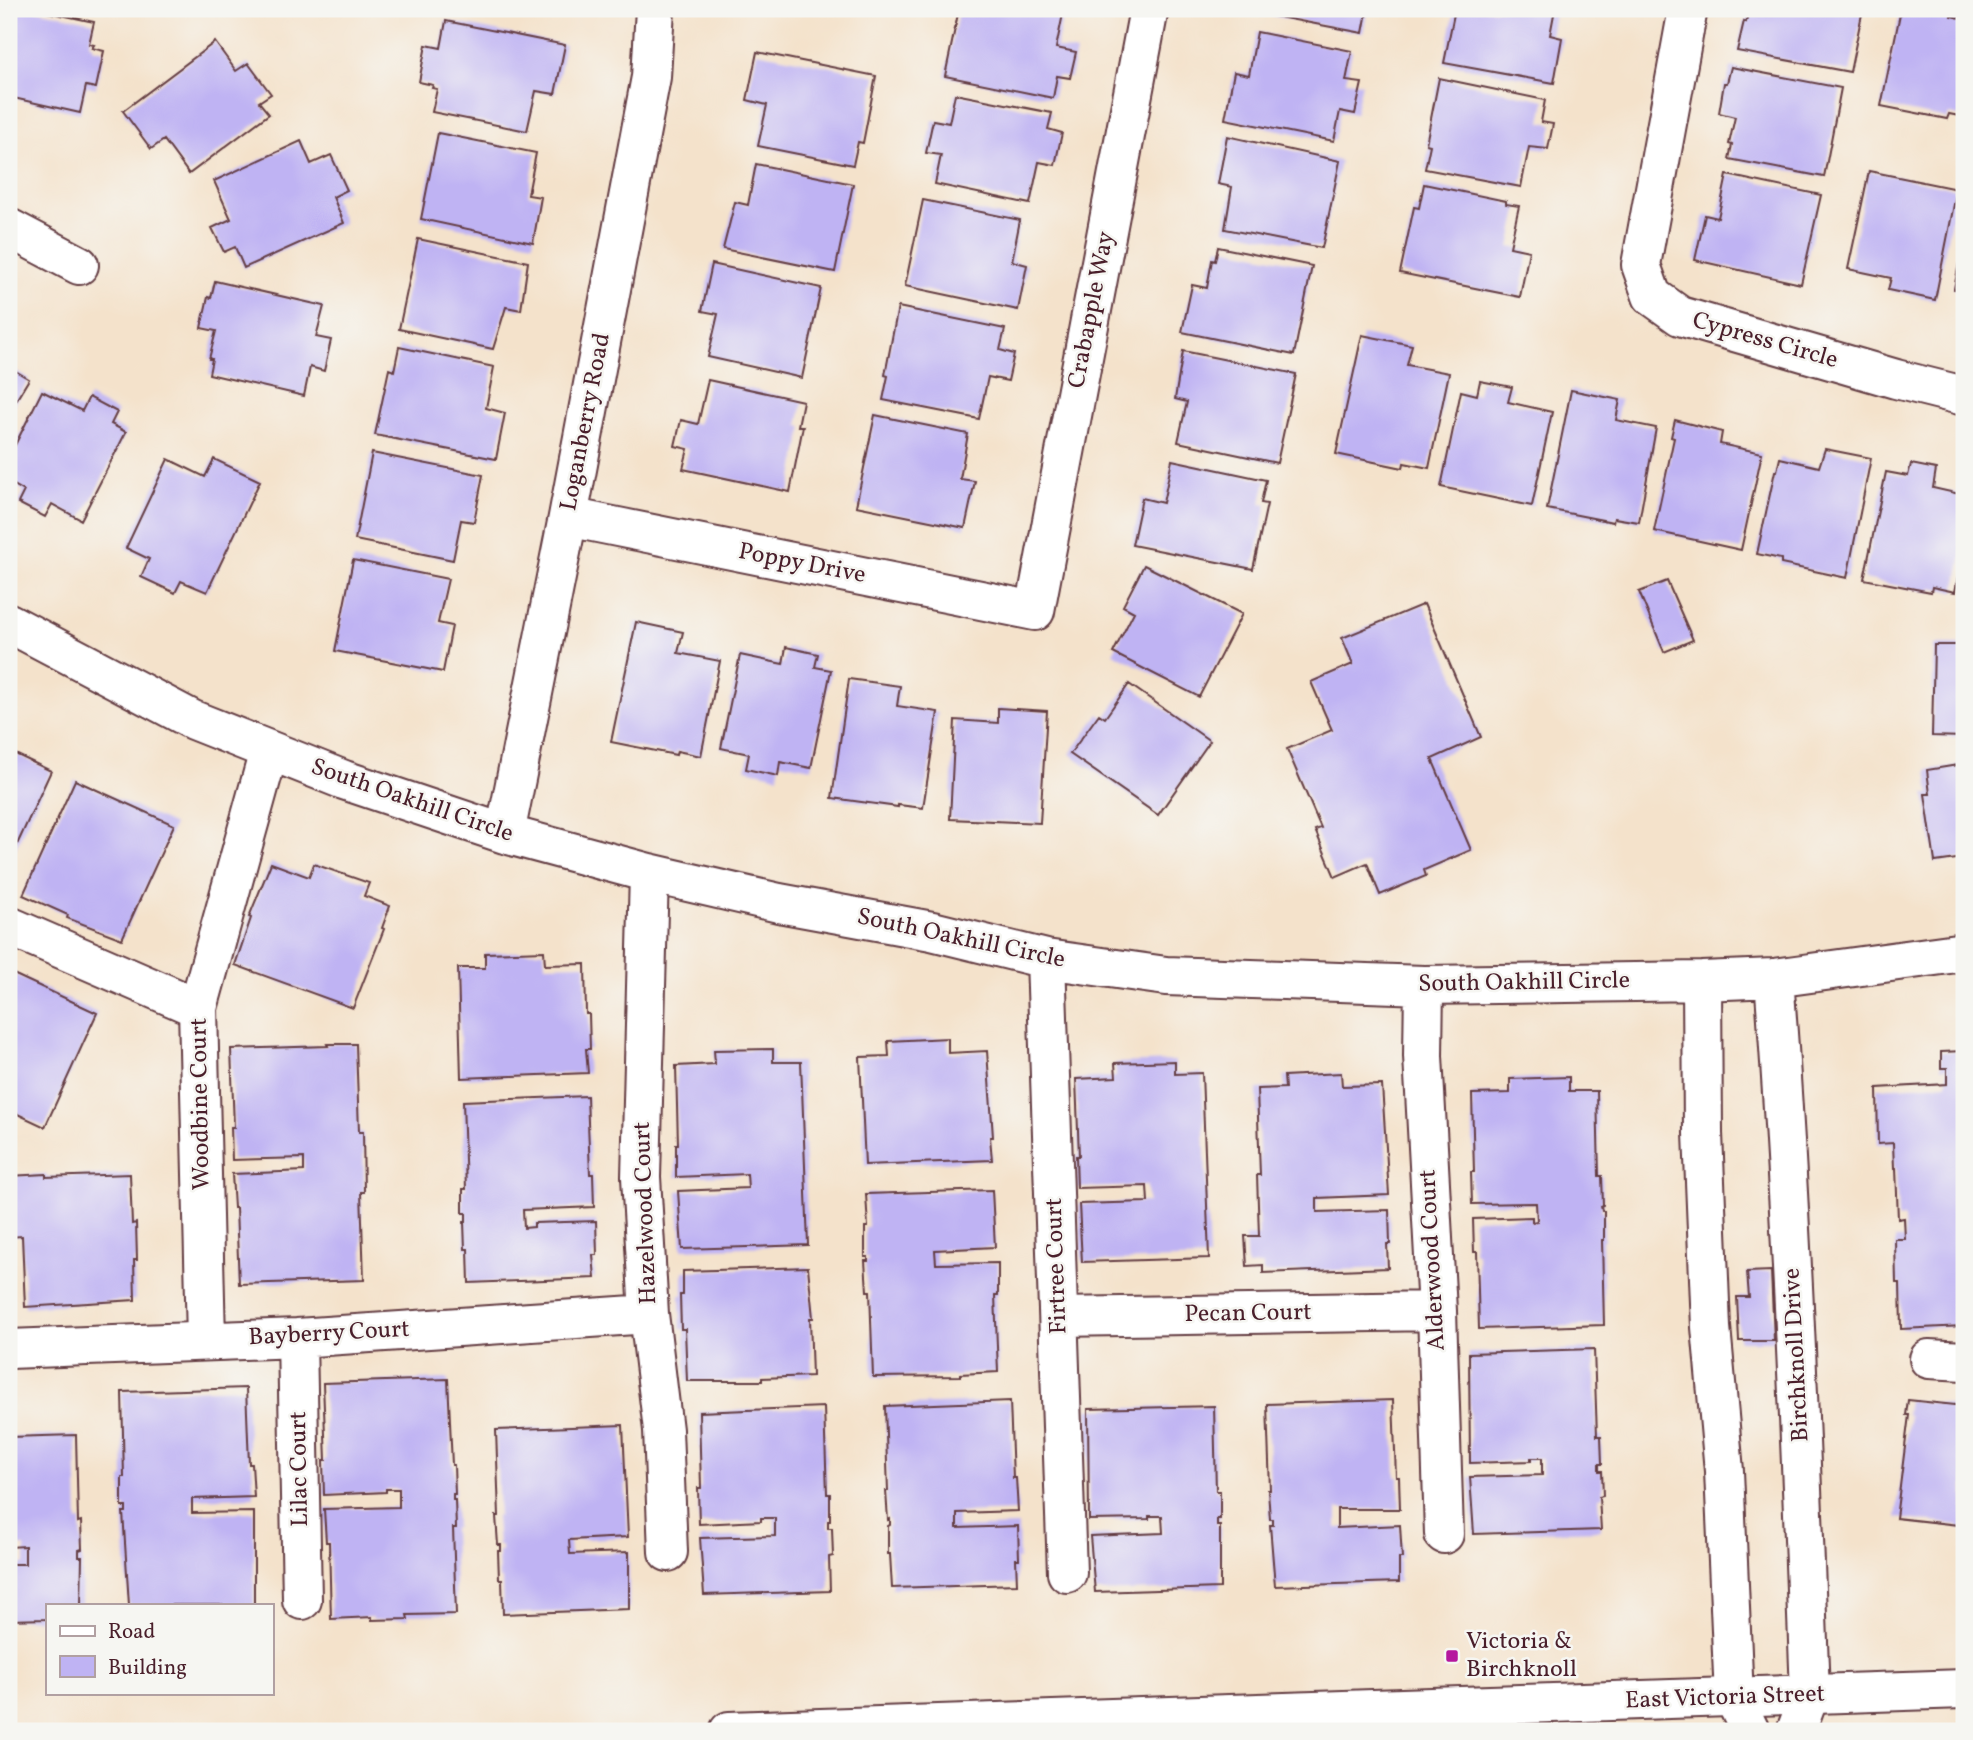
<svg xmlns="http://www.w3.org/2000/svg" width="1973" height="1740" font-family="Vollkorn,serif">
  <rect width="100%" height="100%" fill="#f6f6f2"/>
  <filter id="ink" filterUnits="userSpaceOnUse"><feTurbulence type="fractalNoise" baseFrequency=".0143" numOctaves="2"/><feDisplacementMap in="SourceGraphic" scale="14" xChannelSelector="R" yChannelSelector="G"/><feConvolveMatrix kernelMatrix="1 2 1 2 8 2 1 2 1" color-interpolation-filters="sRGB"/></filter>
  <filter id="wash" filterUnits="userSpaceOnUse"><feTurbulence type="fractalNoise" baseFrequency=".00686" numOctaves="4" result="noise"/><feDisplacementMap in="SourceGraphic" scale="28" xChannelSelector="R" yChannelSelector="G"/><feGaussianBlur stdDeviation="1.57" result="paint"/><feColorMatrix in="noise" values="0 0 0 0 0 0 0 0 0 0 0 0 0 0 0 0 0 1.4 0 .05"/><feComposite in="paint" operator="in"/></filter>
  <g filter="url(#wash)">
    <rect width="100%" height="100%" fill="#f4e2cb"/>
    <g id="blocks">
      <path fill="#bfb3f3" d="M 9,9 L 33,9 L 94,22 L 89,44 L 94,45 L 92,48 L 104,51 L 96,88 L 86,86 L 80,113 L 9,97 Z
        M 959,9 L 1064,9 L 1056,48 L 1076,52 L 1070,78 L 1057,76 L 1053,98 L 945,76 Z
        M 1269,9 L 1372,9 L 1372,13 L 1367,12 L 1363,33 L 1268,15 Z
        M 1455,9 L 1555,9 L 1550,35 L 1562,38 L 1554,83 L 1444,63 Z
        M 1749,9 L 1863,9 L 1850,72 L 1737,51 L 1744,21 L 1746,22 Z
        M 1901,9 L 1952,9 L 1951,16 L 1964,19 L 1964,117 L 1949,114 L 1947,119 L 1881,106 Z
        M 446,21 L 565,45 L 555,94 L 536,91 L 527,131 L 432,112 L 437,89 L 432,88 L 433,85 L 419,82 L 426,45 L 441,48 Z
        M 1257,32 L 1352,51 L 1346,81 L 1362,83 L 1355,114 L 1340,111 L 1334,141 L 1225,119 L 1234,72 L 1249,75 Z
        M 215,42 L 236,71 L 248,63 L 271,94 L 259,102 L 269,114 L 189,174 L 164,140 L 151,149 L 123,111 Z
        M 757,52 L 876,76 L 863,143 L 858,142 L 853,165 L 758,146 L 767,105 L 747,100 Z
        M 1731,67 L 1841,88 L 1824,177 L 1729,159 L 1732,145 L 1729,144 L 1735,117 L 1719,113 L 1724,83 L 1727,83 Z
        M 1439,78 L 1545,100 L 1541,122 L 1553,124 L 1548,149 L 1529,147 L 1521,187 L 1425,169 L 1430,145 L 1426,144 Z
        M 955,94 L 1052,113 L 1048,129 L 1062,133 L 1055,165 L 1039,162 L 1030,204 L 935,184 L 941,155 L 926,153 L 933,120 L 949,123 Z
        M 438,133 L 536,153 L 528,195 L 541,197 L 533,243 L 421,219 Z
        M 1227,136 L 1340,161 L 1322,248 L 1225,229 L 1232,187 L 1218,184 Z
        M 301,141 L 311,164 L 331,155 L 347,190 L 333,197 L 344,223 L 244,268 L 235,247 L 224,252 L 212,228 L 231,219 L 214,181 Z
        M 756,164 L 853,184 L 835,272 L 723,249 L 735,202 L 748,205 Z
        M 1869,171 L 1957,189 L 1935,300 L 1888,290 L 1891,278 L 1848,269 Z
        M 1727,175 L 1821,195 L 1801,284 L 1695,260 L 1705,215 L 1718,218 Z
        M 1424,184 L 1506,201 L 1506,204 L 1519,206 L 1510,247 L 1529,251 L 1520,297 L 1400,273 L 1414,207 L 1419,208 Z
        M 923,200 L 1020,220 L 1012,261 L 1027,265 L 1018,310 L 905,286 Z
        M 418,239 L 528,262 L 521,310 L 506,307 L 493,349 L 399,329 Z
        M 1963,242 L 1964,242 L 1964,291 L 1954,289 Z
        M 1218,247 L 1312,266 L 1294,355 L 1182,332 L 1192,285 L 1207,288 L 1212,260 L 1215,261 Z
        M 712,264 L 821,288 L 802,378 L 708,357 L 718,314 L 702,311 Z
        M 215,281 L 324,306 L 316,337 L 331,340 L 324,371 L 310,367 L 304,396 L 209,374 L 212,359 L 209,359 L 216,331 L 201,328 L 208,297 L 211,298 Z
        M 898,307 L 1005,329 L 1000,350 L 1014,354 L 1008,381 L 988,377 L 979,419 L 883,400 L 888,376 L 885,375 Z
        M 1362,335 L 1412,345 L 1407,365 L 1449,373 L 1429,468 L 1404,463 L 1403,468 L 1336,454 Z
        M 399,347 L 494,367 L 486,408 L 505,413 L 496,459 L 375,435 L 389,369 L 394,371 Z
        M 1183,351 L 1296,374 L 1277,463 L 1178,442 L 1187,402 L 1175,399 Z
        M 9,367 L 29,379 L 9,412 Z
        M 708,380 L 803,401 L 798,426 L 803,426 L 790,492 L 683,469 L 688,449 L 675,446 L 681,420 L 698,424 Z
        M 1480,381 L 1512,387 L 1508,402 L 1552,412 L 1532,506 L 1441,487 L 1461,391 L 1477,395 Z
        M 1571,390 L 1620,400 L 1616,420 L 1656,428 L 1639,522 L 1614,518 L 1613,522 L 1547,509 Z
        M 42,391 L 82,411 L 89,397 L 117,412 L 111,424 L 126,432 L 81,520 L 52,504 L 45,517 L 18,503 L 24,491 L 9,482 L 9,457 Z
        M 875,415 L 968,434 L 960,479 L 975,481 L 965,528 L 856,506 Z
        M 1675,420 L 1722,432 L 1720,444 L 1762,453 L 1741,550 L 1654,531 L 1674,438 L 1671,437 Z
        M 1825,449 L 1871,458 L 1847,578 L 1781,564 L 1781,559 L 1757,554 L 1775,471 L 1777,471 L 1780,458 L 1819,467 Z
        M 372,453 L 483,475 L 474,522 L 461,520 L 453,560 L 355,540 Z
        M 168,459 L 205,477 L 214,459 L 260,481 L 207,592 L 181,581 L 175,593 L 141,577 L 149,559 L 126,548 Z
        M 1172,460 L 1266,480 L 1261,503 L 1267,504 L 1253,569 L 1132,545 L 1142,498 L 1163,503 Z
        M 1911,464 L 1936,469 L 1933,488 L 1964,495 L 1964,545 L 1955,592 L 1932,587 L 1931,592 L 1864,579 L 1886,472 L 1908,476 Z
        M 353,560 L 448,579 L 438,623 L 452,626 L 443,672 L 335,651 Z
        M 1144,565 L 1242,614 L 1199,697 L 1113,653 L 1134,612 L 1123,606 Z
        M 1667,581 L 1693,640 L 1664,652 L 1639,592 Z
        M 1424,604 L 1481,737 L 1432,759 L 1471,850 L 1424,870 L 1426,876 L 1380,895 L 1367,863 L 1335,877 L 1315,830 L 1321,828 L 1287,749 L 1332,730 L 1311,682 L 1353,664 L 1342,638 Z
        M 636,622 L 683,632 L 678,653 L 720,661 L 701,756 L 677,751 L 676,755 L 611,742 Z
        M 1934,645 L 1964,645 L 1964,737 L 1932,736 Z
        M 786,647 L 818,654 L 815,667 L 831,670 L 811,768 L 780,762 L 778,776 L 746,769 L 749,754 L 721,748 L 740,655 L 783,664 Z
        M 849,679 L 900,686 L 897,706 L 938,712 L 923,808 L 898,805 L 898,807 L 832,798 Z
        M 1129,684 L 1210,741 L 1158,815 L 1070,754 L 1099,714 L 1105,718 Z
        M 998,708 L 1047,711 L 1040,823 L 950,819 L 955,720 L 998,723 Z
        M 9,751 L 51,771 L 9,862 Z
        M 1964,764 L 1964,858 L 1935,862 L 1925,794 L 1930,794 L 1927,770 Z
        M 75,780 L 174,825 L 122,939 L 67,918 L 68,915 L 23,895 Z
        M 271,863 L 309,877 L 314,864 L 369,883 L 364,896 L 390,906 L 382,928 L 384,929 L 353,1008 L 235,965 L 251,918 L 249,917 Z
        M 544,951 L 545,965 L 585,964 L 586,1014 L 589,1014 L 590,1049 L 586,1049 L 588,1073 L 461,1078 L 458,968 L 485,968 L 485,953 Z
        M 9,972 L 97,1013 L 45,1127 L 9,1110 Z
        M 948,1038 L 948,1053 L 987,1051 L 993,1137 L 990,1137 L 992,1160 L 865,1165 L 860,1057 L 889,1056 L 888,1041 Z
        M 327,1044 L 356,1044 L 359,1132 L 363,1132 L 364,1192 L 361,1192 L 364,1280 L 239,1284 L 236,1208 L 234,1208 L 232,1174 L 304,1171 L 304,1158 L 232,1160 L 231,1127 L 234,1127 L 231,1049 L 328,1046 Z
        M 773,1049 L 773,1062 L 801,1062 L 808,1245 L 682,1249 L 678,1191 L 748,1188 L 747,1174 L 676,1177 L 676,1144 L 678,1144 L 676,1066 L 715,1064 L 714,1050 Z
        M 1964,1051 L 1964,1326 L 1901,1329 L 1900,1283 L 1896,1283 L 1895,1239 L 1905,1239 L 1904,1218 L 1898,1219 L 1896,1168 L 1894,1168 L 1893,1143 L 1878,1144 L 1877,1088 L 1947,1084 L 1947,1068 L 1941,1068 L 1941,1052 Z
        M 1175,1061 L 1175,1074 L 1202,1073 L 1209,1258 L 1082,1262 L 1079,1204 L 1148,1202 L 1147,1186 L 1077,1188 L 1076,1156 L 1079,1156 L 1076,1079 L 1116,1077 L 1115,1063 Z
        M 1341,1073 L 1342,1086 L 1382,1085 L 1389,1195 L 1317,1198 L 1317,1212 L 1389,1210 L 1390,1244 L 1387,1244 L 1388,1268 L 1263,1273 L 1263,1265 L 1247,1266 L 1245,1236 L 1259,1236 L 1257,1175 L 1260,1175 L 1257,1089 L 1285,1088 L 1284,1076 Z
        M 1569,1077 L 1569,1091 L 1597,1091 L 1599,1176 L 1602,1176 L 1603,1205 L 1601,1206 L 1602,1211 L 1604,1211 L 1604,1240 L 1602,1240 L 1604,1325 L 1479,1329 L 1477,1252 L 1474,1252 L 1473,1219 L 1532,1217 L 1532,1222 L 1537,1221 L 1536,1203 L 1472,1204 L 1471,1172 L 1474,1172 L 1472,1094 L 1510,1093 L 1510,1079 Z
        M 587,1096 L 590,1174 L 593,1174 L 594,1207 L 523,1210 L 524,1228 L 534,1227 L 534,1223 L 596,1221 L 597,1255 L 593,1255 L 595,1278 L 469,1283 L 468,1249 L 465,1249 L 464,1222 L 466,1222 L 466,1213 L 463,1213 L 463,1189 L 466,1189 L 463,1101 Z
        M 46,1174 L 46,1177 L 130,1174 L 132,1224 L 136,1223 L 137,1260 L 134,1260 L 135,1300 L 25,1307 L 22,1236 L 9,1237 L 9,1176 Z
        M 992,1190 L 995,1247 L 935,1250 L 936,1264 L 998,1263 L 998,1295 L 995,1295 L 998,1372 L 960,1374 L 960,1376 L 873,1377 L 870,1291 L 867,1291 L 865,1261 L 868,1261 L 868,1257 L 865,1257 L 865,1227 L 868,1227 L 866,1194 Z
        M 808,1267 L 813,1318 L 810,1318 L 812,1376 L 762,1378 L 762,1381 L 687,1381 L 685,1329 L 681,1329 L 680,1295 L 683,1295 L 683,1271 Z
        M 1771,1271 L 1774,1341 L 1739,1341 L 1737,1297 L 1749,1297 L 1747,1272 Z
        M 1594,1349 L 1597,1436 L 1601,1436 L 1602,1464 L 1599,1464 L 1599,1471 L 1602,1471 L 1603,1496 L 1599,1497 L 1601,1530 L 1474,1534 L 1470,1477 L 1542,1475 L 1542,1458 L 1531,1458 L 1531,1461 L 1470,1463 L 1469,1353 Z
        M 448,1379 L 452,1465 L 454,1465 L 455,1494 L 453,1494 L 453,1500 L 455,1500 L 456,1528 L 453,1528 L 456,1614 L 407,1615 L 408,1619 L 372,1620 L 372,1617 L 331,1619 L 329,1542 L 326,1542 L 324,1509 L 399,1507 L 399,1489 L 386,1489 L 386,1492 L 324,1495 L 323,1460 L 326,1460 L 323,1383 Z
        M 246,1388 L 249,1464 L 252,1464 L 254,1497 L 192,1499 L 192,1513 L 254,1512 L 254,1605 L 129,1605 L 123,1512 L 126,1512 L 126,1507 L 122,1507 L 122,1477 L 124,1477 L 122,1392 Z
        M 1393,1400 L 1396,1477 L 1399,1477 L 1400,1509 L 1337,1509 L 1337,1528 L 1400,1525 L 1402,1558 L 1399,1558 L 1399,1582 L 1275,1586 L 1270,1525 L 1273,1525 L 1273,1519 L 1270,1519 L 1268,1490 L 1270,1490 L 1267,1404 Z
        M 1908,1400 L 1964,1406 L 1964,1529 L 1958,1528 L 1958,1525 L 1896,1518 L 1909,1415 L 1906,1415 Z
        M 1010,1401 L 1013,1478 L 1016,1478 L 1018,1511 L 957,1513 L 957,1528 L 1018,1526 L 1019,1559 L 1016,1559 L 1017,1584 L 892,1588 L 890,1554 L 888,1554 L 888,1526 L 890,1525 L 890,1519 L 888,1520 L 886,1491 L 888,1491 L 885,1406 Z
        M 1214,1406 L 1216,1491 L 1220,1491 L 1220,1519 L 1217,1519 L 1217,1526 L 1220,1526 L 1220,1588 L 1095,1592 L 1090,1536 L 1163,1533 L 1162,1516 L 1149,1516 L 1149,1519 L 1089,1520 L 1088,1409 Z
        M 824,1407 L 827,1494 L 830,1494 L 830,1521 L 828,1521 L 828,1528 L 832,1528 L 833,1556 L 829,1557 L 830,1591 L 704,1595 L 700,1538 L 775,1536 L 775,1518 L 761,1518 L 761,1521 L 699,1524 L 698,1488 L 701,1488 L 699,1412 Z
        M 623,1425 L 628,1537 L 569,1540 L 570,1554 L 629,1552 L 629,1609 L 503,1614 L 502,1579 L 499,1579 L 498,1551 L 501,1551 L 501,1545 L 498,1545 L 496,1516 L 499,1516 L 496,1430 Z
        M 76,1435 L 78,1522 L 81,1521 L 82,1549 L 79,1550 L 79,1557 L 82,1557 L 81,1605 L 47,1605 L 47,1619 L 9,1620 L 9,1564 L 25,1564 L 25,1546 L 9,1547 L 9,1437 Z"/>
    </g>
  </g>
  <g filter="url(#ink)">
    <use href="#blocks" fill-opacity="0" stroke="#643c43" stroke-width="2"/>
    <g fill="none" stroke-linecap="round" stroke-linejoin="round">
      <g stroke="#643c43" stroke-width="42">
        <path id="minor" d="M 1688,9 L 1641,265 L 1652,296 L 1680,316 L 1896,379 L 1964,396
          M 9,228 L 79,265
          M 568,517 L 1035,611 L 1149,9
          M 9,623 L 193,720 L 344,780 L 505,834 L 649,873 L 779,903 L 932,931 L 1046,959 L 1166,976 L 1424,985 L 1702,981 L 1774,978 L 1964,952
          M 505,834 L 568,517 L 651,77 L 655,9
          M 649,873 L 641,1177 L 649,1314 L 663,1430 L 668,1552
          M 9,926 L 198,1008
          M 1046,959 L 1067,1573
          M 1774,978 C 1792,1216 1801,1455 1810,1694 L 1796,1731
          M 1702,981 L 1703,1133 L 1711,1327 L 1724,1471 L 1734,1698 L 1750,1731
          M 1424,985 L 1423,1056 L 1437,1311 L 1444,1534
          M 1059,1317 L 1437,1311
          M 297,1338 L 302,1600
          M 206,1340 L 198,1008 L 269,751
          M 9,1349 L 297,1338 L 649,1314
          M 1929,1359 L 1964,1361"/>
      </g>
      <g stroke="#643c43" stroke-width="42">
        <path id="secondary" d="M 729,1731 L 1964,1689"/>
      </g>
      <use href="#minor" stroke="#fff" stroke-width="38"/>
      <use href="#secondary" stroke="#fff" stroke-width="38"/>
    </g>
  </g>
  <rect fill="#b5179e" stroke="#f6f6f2" stroke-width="2.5" x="1445" y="1649" width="14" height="14" rx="3.5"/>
  <g text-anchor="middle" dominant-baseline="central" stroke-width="5" stroke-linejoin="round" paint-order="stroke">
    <g font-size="24" fill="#4a1f2b" stroke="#f6f6f2">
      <text transform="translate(1092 310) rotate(-79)">Crabapple Way</text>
      <text transform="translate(1765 341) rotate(16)">Cypress Circle</text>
      <text transform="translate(586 422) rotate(-79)">Loganberry Road</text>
      <text transform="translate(802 564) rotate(11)">Poppy Drive</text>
      <text transform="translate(412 801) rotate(19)">South Oakhill Circle</text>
      <text transform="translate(961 939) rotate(12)">South Oakhill Circle</text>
      <text transform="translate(1524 983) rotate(-1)">South Oakhill Circle</text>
      <text transform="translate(201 1104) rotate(-91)">Woodbine Court</text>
      <text transform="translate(646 1213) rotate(-92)">Hazelwood Court</text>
      <text transform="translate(1433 1260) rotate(-93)">Alderwood Court</text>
      <text transform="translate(1057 1266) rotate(-92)">Firtree Court</text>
      <text transform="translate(1248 1314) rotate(-1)">Pecan Court</text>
      <text transform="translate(329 1334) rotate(-3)">Bayberry Court</text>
      <text transform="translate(1797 1355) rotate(-93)">Birchknoll Drive</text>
      <text transform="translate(300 1469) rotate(-91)">Lilac Court</text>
      <text transform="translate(1725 1698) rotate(-2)">East Victoria Street</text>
    </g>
    <g font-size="24" fill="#4a1f2b" stroke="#f6f6f2" text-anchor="start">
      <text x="1466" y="1642">Victoria &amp;<tspan x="1466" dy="28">Birchknoll</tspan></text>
    </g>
  </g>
  <rect width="1973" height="1740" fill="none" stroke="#f6f6f2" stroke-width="35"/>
  <rect x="46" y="1604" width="228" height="91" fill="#f6f6f2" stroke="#b1a0a2" stroke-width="2"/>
  <rect x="60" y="1626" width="35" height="10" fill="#ffffff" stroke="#b1a0a2" stroke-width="2"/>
  <text x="108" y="1638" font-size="21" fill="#4a1f2b">Road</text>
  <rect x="60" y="1656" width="35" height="21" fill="#bfb3f3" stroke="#b1a0a2" stroke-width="2"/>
  <text x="108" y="1674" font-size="21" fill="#4a1f2b">Building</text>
</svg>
